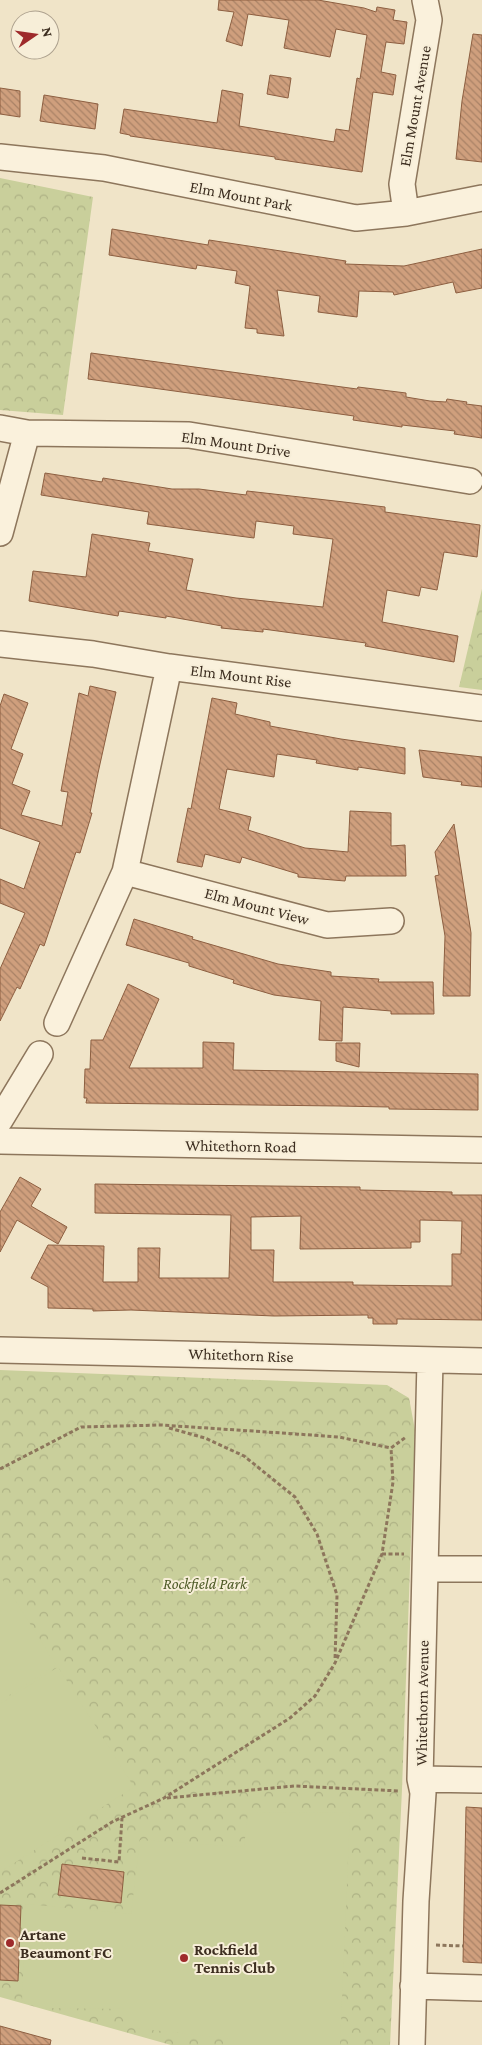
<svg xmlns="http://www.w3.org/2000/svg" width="482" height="2045" font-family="'Crimson Pro',serif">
  <defs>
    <pattern id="forest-crowns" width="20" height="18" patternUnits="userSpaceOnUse" patternTransform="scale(1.25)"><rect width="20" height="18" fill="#c9cf9b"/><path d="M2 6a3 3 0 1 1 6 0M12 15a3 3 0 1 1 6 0" fill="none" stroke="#aeb285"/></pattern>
    <pattern id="building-back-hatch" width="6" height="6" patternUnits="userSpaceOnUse" patternTransform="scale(1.25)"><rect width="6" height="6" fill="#cf9f7d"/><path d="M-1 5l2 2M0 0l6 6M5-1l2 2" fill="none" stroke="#a98266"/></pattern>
  </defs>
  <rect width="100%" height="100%" fill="#f0e4c8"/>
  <path fill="url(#forest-crowns)" d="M 0,178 L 93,197 L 63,415 L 0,410 Z
    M 482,589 L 482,690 L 459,687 Z
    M 0,1370 L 387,1385 L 409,1398 L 415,1430 L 402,1789 L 390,2045 L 171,2045 L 0,1997 Z"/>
  <path fill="#c9cf9b" d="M 0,1576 L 56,1665 L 0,1701 Z
    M 58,1667 L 134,1787 L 0,1872 L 0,1704 Z
    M 248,1812 L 350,1813 L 340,2045 L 234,2045 L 233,2039 L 125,2027 L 125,2009 L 44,2008 L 22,2001 L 26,1904 L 131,1914 L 140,1840 L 244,1847 Z"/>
  <path fill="url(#building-back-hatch)" stroke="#8d5f41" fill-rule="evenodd" d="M 219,0 L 318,0 L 364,8 L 376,12 L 377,7 L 395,10 L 393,20 L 407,22 L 404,44 L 386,42 L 381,72 L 396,75 L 393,95 L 373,92 L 362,172 L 275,159 L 275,157 L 130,136 L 130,135 L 120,133 L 124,109 L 217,123 L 222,90 L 243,94 L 239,126 L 334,142 L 336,129 L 349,131 L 357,78 L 360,79 L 367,35 L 336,29 L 330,57 L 284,48 L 289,20 L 248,14 L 242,46 L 226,41 L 234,12 L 218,10 Z
    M 473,34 L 482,35 L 482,162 L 456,159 L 462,101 Z
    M 270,75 L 291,78 L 288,98 L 267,94 Z
    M 0,88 L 20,91 L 20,117 L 0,114 Z
    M 44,95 L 98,104 L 95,129 L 40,121 Z
    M 112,229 L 208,245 L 209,240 L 346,261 L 345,264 L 404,266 L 482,249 L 482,288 L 456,293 L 453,282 L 394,295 L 393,292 L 359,291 L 357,317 L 318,312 L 320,296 L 277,290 L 284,336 L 257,333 L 257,329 L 245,328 L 250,286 L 235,283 L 237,271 L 197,265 L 196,269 L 109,255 Z
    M 91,353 L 357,389 L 358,387 L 406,393 L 406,397 L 430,401 L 446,402 L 447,399 L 467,402 L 466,404 L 482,406 L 482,438 L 454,434 L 455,431 L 402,425 L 402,427 L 353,420 L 354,416 L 88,379 Z
    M 45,473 L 102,482 L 103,478 L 172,489 L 199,489 L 246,495 L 247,491 L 344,502 L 385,507 L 385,512 L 480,525 L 477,557 L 444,552 L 437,590 L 421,587 L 419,596 L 387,590 L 382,622 L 458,636 L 454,662 L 365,646 L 366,643 L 263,629 L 263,632 L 221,628 L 222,626 L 166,616 L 166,618 L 119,611 L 118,616 L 29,601 L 33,571 L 86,577 L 92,534 L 150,543 L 148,551 L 193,559 L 186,590 L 236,598 L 323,607 L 333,539 L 293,534 L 294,526 L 256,521 L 254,538 L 147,524 L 149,512 L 41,495 Z
    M 90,686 L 116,692 L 98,773 L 90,813 L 92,813 L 80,853 L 76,852 L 44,946 L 40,944 L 20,989 L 17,987 L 0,1021 L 0,969 L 25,913 L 0,903 L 0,879 L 24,889 L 40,842 L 0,828 L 0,706 L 4,694 L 28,703 L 11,749 L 23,754 L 12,784 L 30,791 L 21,815 L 62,826 L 68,792 L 61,791 L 79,693 L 88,696 Z
    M 212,698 L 237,703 L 235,714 L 270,722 L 270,726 L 341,739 L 405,748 L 405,774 L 358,767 L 358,770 L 316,763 L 317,760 L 277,754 L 274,777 L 227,769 L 219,809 L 251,817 L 248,830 L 305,848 L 348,852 L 350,811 L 391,813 L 391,846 L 405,845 L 406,876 L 346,876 L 345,881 L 298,877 L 298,874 L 242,857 L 240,863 L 205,854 L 202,867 L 177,862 L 188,808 L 191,809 Z
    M 419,750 L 482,757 L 482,787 L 461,785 L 462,782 L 423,777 Z
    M 454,824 L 471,933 L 470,996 L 443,996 L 445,936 L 435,876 L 439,875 L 435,852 Z
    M 134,919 L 193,937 L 192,939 L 278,964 L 331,972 L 331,976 L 379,979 L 378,982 L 433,982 L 434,1014 L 391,1014 L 391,1011 L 343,1007 L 342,1041 L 319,1040 L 321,1001 L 274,995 L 233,983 L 234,980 L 189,966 L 189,963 L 126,945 Z
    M 128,984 L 159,999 L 129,1068 L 203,1068 L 203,1042 L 234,1043 L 233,1070 L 478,1074 L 478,1110 L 389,1109 L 389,1107 L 339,1106 L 86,1103 L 87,1098 L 84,1098 L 85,1069 L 90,1069 L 91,1040 L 103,1040 Z
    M 336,1043 L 360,1043 L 359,1067 L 336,1061 Z
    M 20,1177 L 41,1189 L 31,1206 L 67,1227 L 58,1244 L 17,1220 L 0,1252 L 0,1212 Z
    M 95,1184 L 360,1187 L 360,1190 L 452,1192 L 452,1195 L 482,1195 L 482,1320 L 397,1319 L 397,1324 L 373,1324 L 373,1318 L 368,1318 L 368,1315 L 274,1316 L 131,1310 L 93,1311 L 93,1309 L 48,1308 L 48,1287 L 31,1278 L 48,1245 L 104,1246 L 103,1282 L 138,1282 L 138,1248 L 160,1248 L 159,1278 L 229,1278 L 231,1215 L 95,1213 ZM 301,1216 L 300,1249 L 411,1248 L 411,1242 L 420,1242 L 420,1220 L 462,1221 L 461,1254 L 452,1254 L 452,1286 L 353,1285 L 353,1282 L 273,1282 L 274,1250 L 251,1250 L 251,1217 Z
    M 466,1807 L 482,1808 L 482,1963 L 463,1962 Z
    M 62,1864 L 124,1872 L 121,1903 L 58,1895 Z
    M 0,1905 L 21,1906 L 18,1981 L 0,1980 Z
    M 0,2026 L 51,2040 L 50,2045 L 0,2045 Z"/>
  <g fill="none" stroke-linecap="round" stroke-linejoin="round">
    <g stroke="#8d765c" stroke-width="28">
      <path id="minor" d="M 0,157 L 104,168 L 356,218 L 406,213 L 482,198
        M 406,213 L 402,184 L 429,20 L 425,0
        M 0,428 L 27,433 L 189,435 L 470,481
        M 0,533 L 27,433
        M 0,644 L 93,654 L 169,667 L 482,708
        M 125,872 L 327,925 L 391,921
        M 57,1023 L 125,872 L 169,667
        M 0,1120 L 40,1054
        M 0,1141 L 482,1150
        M 0,1350 L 482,1361
        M 426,1569 L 482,1569
        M 420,1779 L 482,1780
        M 413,1986 L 482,1988
        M 412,2045 L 416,1901 L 423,1793 L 420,1779 L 430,1361"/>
    </g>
    <path stroke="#8d765c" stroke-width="3" stroke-dasharray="4 2.5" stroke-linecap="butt" d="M 169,1428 L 205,1438 L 244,1456 L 295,1497 L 317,1534 L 337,1595 L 335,1660
      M 0,1469 L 81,1427 L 161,1425 L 282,1433 L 339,1437 L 391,1448 L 406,1437
      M 382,1554 L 404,1554
      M 167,1798 L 294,1786 L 400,1791
      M 82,1858 L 119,1862 L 122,1818
      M 0,1893 L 112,1822 L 164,1798 L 290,1718 L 315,1696 L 335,1663 L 382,1554 L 393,1482 L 391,1448
      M 436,1945 L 463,1946"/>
    <use href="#minor" stroke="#faf1dc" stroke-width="25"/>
  </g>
  <g fill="#9e2a2b" stroke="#f7eed8" stroke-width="2">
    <circle cx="10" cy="1943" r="5"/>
    <circle cx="184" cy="1958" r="5"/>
  </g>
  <g text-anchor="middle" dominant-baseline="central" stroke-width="4" stroke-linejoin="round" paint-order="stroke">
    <g font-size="16" fill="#3d2e20" stroke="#f7eed8">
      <text transform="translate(415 106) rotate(-80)">Elm Mount Avenue</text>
      <text transform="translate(241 196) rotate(11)">Elm Mount Park</text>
      <text transform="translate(236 444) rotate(8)">Elm Mount Drive</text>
      <text transform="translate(241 676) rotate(7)">Elm Mount Rise</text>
      <text transform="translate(257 906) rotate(15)">Elm Mount View</text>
      <text transform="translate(241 1146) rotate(1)">Whitethorn Road</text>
      <text transform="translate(241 1355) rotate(2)">Whitethorn Rise</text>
      <text transform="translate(422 1703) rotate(-89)">Whitethorn Avenue</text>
    </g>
    <g font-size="16" font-style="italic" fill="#4d5a26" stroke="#f7eed8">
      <text x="205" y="1583">Rockfield Park</text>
    </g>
    <g font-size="16" font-weight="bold" fill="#3d2e20" stroke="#f7eed8" text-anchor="start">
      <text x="20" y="1934">Artane<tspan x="20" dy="18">Beaumont FC</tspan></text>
      <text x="194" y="1949">Rockfield<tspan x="194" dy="18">Tennis Club</tspan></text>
    </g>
  </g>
  <g transform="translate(35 35) rotate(77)"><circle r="24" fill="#f7eed8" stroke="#ada18e"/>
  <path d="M0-4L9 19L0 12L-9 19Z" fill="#9e2a2b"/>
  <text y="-8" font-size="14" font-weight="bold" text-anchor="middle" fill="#3d2e20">N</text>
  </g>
</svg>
